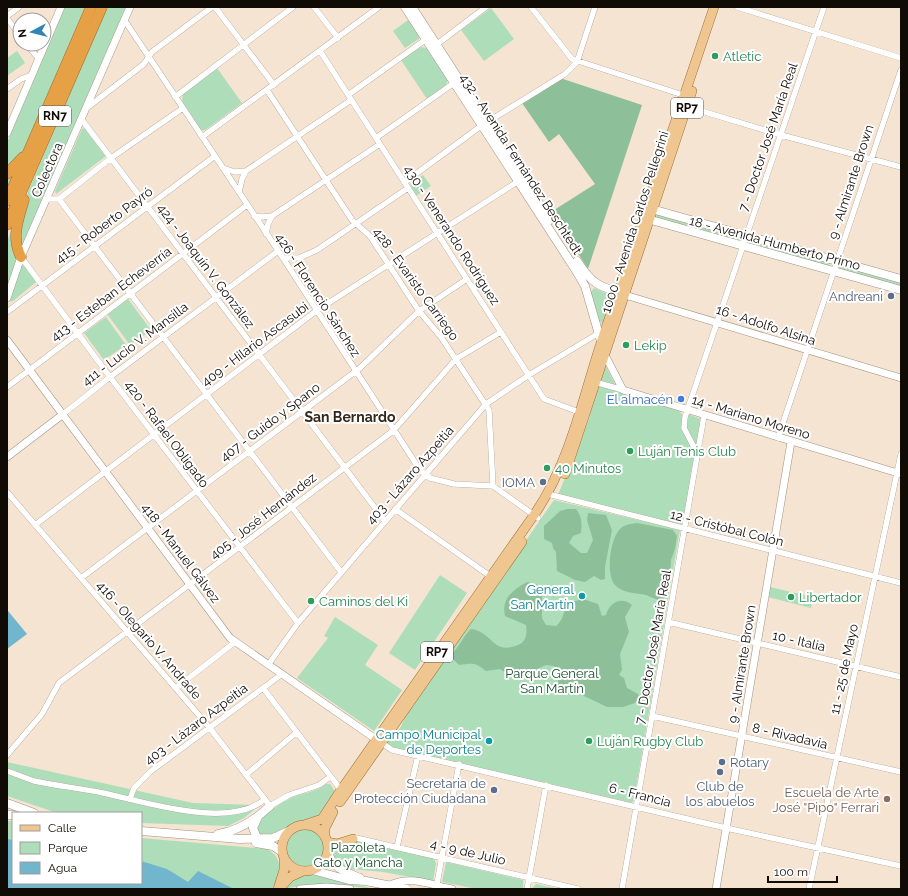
<svg xmlns="http://www.w3.org/2000/svg" width="908" height="896" font-family="Raleway,sans-serif">
  <rect width="100%" height="100%" fill="#f5e4d2"/>
  <path fill="#aedeb9" d="M 64,7 L 85,7 L 7,188 L 7,143 Z
    M 107,7 L 131,7 L 7,293 L 7,241 Z
    M 491,8 L 514,39 L 484,61 L 461,30 Z
    M 408,20 L 420,38 L 405,48 L 393,31 Z
    M 421,47 L 426,48 L 448,80 L 446,85 L 427,99 L 401,60 Z
    M 17,51 L 25,63 L 7,76 L 7,58 Z
    M 217,68 L 242,103 L 205,130 L 201,130 L 182,101 L 183,94 Z
    M 84,128 L 106,156 L 56,194 L 55,191 L 82,129 Z
    M 423,175 L 431,186 L 416,196 L 410,184 Z
    M 657,213 L 740,238 L 740,241 L 655,218 Z
    M 749,240 L 830,262 L 829,266 L 748,244 Z
    M 24,265 L 36,282 L 13,301 L 8,302 L 21,266 Z
    M 839,265 L 901,280 L 901,288 L 839,269 Z
    M 594,288 L 612,296 L 604,323 L 600,322 L 590,293 Z
    M 128,299 L 151,330 L 130,345 L 107,314 Z
    M 106,317 L 126,345 L 104,360 L 84,333 Z
    M 604,363 L 616,386 L 599,380 Z
    M 599,385 L 679,411 L 682,414 L 682,429 L 695,457 L 682,526 L 558,495 L 590,416 L 592,396 Z
    M 688,414 L 701,419 L 697,447 L 684,423 Z
    M 554,500 L 680,530 L 634,800 L 632,803 L 389,747 L 386,742 L 400,728 L 411,706 Z
    M 440,575 L 467,593 L 415,670 L 389,653 Z
    M 770,587 L 813,597 L 811,608 L 768,597 Z
    M 335,617 L 378,645 L 365,665 L 402,690 L 374,731 L 297,678 L 328,638 L 324,636 Z
    M 7,762 L 193,803 L 260,805 L 244,818 L 228,826 L 141,823 L 141,813 L 57,813 L 7,796 Z
    M 326,784 L 330,784 L 334,790 L 334,794 L 318,816 L 309,820 L 293,823 L 278,834 L 259,836 L 256,823 C 268,812 279,803 293,797 C 304,793 316,792 326,784 Z
    M 7,821 L 13,821 L 13,873 L 7,872 Z
    M283 848a21 21 0 1 1 42 0a21 21 0 1 1-42 0Z
    M 141,838 L 267,849 C 285,859 280,874 272,889 L 163,889 L 141,883 Z
    M 358,840 L 434,857 L 436,864 L 433,881 L 383,872 L 341,868 L 330,852 L 329,844 Z
    M 446,862 L 523,880 L 523,889 L 477,889 L 442,882 Z
    M 316,874 L 374,889 L 332,884 L 306,885 L 282,889 L 298,875 Z
    M 536,884 L 559,889 L 532,889 Z"/>
  <path fill="#8dc099" d="M 560,78 L 642,105 L 588,269 L 551,212 L 595,184 L 559,134 L 549,142 L 522,103 Z
    M 567,509 L 576,509 C 582,517 582,523 581,533 L 573,536 L 569,543 L 581,553 L 587,553 L 593,540 L 587,520 L 588,513 L 606,515 L 612,530 L 605,567 L 605,579 L 601,580 L 594,576 L 585,582 L 575,580 L 557,571 L 556,552 L 553,548 L 552,543 L 544,539 L 544,526 L 560,511 Z
    M 637,523 L 673,530 L 677,536 L 675,549 L 671,560 L 670,577 L 667,582 L 667,592 L 663,602 C 657,600 651,597 646,595 C 636,593 621,593 614,584 C 606,572 610,539 620,529 C 625,524 631,524 637,523 Z
    M 527,582 L 536,584 L 542,589 L 542,618 L 546,625 L 556,626 C 564,620 563,611 568,603 L 583,599 L 598,604 L 602,616 L 606,615 C 609,602 622,596 632,605 L 625,617 L 629,632 L 620,654 L 622,670 L 619,675 L 624,678 L 627,688 L 638,694 L 639,698 L 635,703 L 623,707 L 607,707 L 582,695 L 562,694 L 558,686 L 559,671 L 554,666 L 546,665 L 526,674 L 506,673 L 500,669 L 486,671 C 475,662 472,663 459,665 L 452,658 L 452,653 C 460,647 463,636 471,629 C 494,632 492,657 520,644 C 527,640 527,632 526,625 L 505,616 C 501,598 513,590 527,582 Z"/>
  <path fill="#71b6cd" d="M 8,611 L 27,634 L 7,649 L 7,612 Z
    M 7,839 L 13,840 L 13,883 L 141,883 L 141,861 L 167,869 L 188,882 L 198,871 L 234,889 L 7,889 Z"/>
  <g fill="none" stroke-linecap="round" stroke-linejoin="round">
    <g stroke="#a29282" stroke-width="6">
      <path id="minor" d="M 215,7 L 274,85
        M 314,7 L 338,38
        M 531,7 L 572,59 L 686,96
        M 737,7 L 901,58
        M 7,16 L 19,7
        M 7,18 L 20,36
        M 125,21 L 283,258 L 420,470 L 430,478 L 454,484 L 493,486 L 538,518
        M 26,44 L 39,59
        M 436,45 L 486,7
        M 320,51 L 544,399 L 579,412
        M 7,89 L 21,79 L 32,75
        M 267,90 L 352,220 L 370,236 L 419,311 L 441,337 L 489,410 L 493,486
        M 348,95 L 425,40
        M 175,97 L 293,7
        M 685,106 L 781,135 L 901,167
        M 88,107 L 144,64 L 152,52 L 212,7
        M 82,120 L 385,521
        M 202,137 L 379,7
        M 376,138 L 454,83
        M 223,168 L 235,172 L 246,171 L 351,100
        M 405,182 L 481,126 L 565,74 L 577,62 L 595,7
        M 239,192 L 242,179 L 246,171
        M 48,199 L 59,199 L 341,572
        M 59,199 L 111,158 L 183,108
        M 254,216 L 262,217 L 272,216 L 380,144
        M 266,234 L 268,224 L 272,216
        M 21,257 L 110,377 L 298,623
        M 283,258 L 299,258 L 317,250 L 408,188
        M 7,312 L 215,156
        M 595,382 L 623,390
        M 7,387 L 247,205
        M 62,415 L 110,377 L 278,251
        M 778,438 L 901,70
        M 698,455 L 684,428 L 685,417 L 824,7
        M 7,492 L 209,727 L 270,806 L 289,795 L 319,785 L 330,777
        M 548,494 L 901,583
        M 395,509 L 490,576
        M 35,525 L 316,311 L 517,182
        M 81,578 L 360,368 L 419,311 L 467,279
        M 668,622 L 901,677
        M 268,665 L 298,623 L 486,404 L 529,375 L 599,333
        M 176,688 L 235,642
        M 263,688 L 341,790
        M 652,716 L 901,772
        M 382,743 L 392,750 L 726,828 L 901,866
        M 7,755 L 42,714 L 59,683 L 393,431 L 456,359 L 501,332
        M 7,771 L 34,781 C 56,786 80,788 103,793 C 145,802 230,830 265,799
        M 247,774 L 297,732
        M 130,799 L 134,788 L 151,771 L 282,674
        M 353,839 L 356,838 L 578,889
        M 397,847 L 418,755
        M 436,889 L 459,764
        M 527,889 L 546,785
        M 622,889 L 704,416
        M 809,889 L 901,454"/>
    </g>
    <g stroke="#a29282" stroke-width="8">
      <path id="tertiary" d="M 7,133 L 61,7
        M 625,295 L 901,378
        M 7,298 L 21,257 L 130,7
        M 7,340 L 230,638 L 380,742
        M 605,355 L 623,390 L 901,474
        M 7,457 L 62,415
        M 390,885 C 410,875 431,885 452,889
        M 300,889 L 326,887 L 350,889
        M 716,889 L 791,442"/>
    </g>
    <g stroke="#a29282" stroke-width="9">
      <path id="secondary" d="M 405,7 L 575,269 L 585,286 L 602,345
        M 412,7 L 550,220
        M 648,208 L 901,279
        M 644,218 L 901,290
        M 577,261 C 593,285 598,286 624,294
        M 7,803 L 34,813
        M 7,815 L 13,815
        M 141,831 L 240,839 L 273,838 L 289,831
        M 218,834 C 239,831 255,820 270,806
        M 257,838 L 253,828 L 258,817
        M 256,843 L 273,846 L 282,852
        M 328,852 C 332,868 346,872 360,878
        M 312,870 L 349,880 L 366,881 L 407,889"/>
    </g>
    <g stroke="#9b6c30" stroke-width="10">
      <path id="primary" d="M 565,474 L 692,91
        M 340,802 L 522,542
        M282 848a23 23 0 1 1 46 0a23 23 0 1 1-46 0Z
        M 304,825 L 322,819 L 341,790 L 534,515 C 570,463 582,400 602,340 C 639,229 676,118 714,7
        M 325,837 L 325,828 L 333,812
        M 327,842 L 337,844 L 353,839
        M 280,888 L 290,877 L 303,871
        M 278,889 L 284,870 L 284,860"/>
    </g>
    <g stroke="#9b6c30" stroke-width="11">
      <path id="motorway" d="M 7,174 L 23,157
        M 7,201 L 91,7
        M 7,225 L 102,7
        M 21,257 C 11,238 18,220 24,200"/>
    </g>
    <use href="#minor" stroke="#fff" stroke-width="5.5"/>
    <use href="#tertiary" stroke="#fff" stroke-width="7"/>
    <use href="#secondary" stroke="#fff" stroke-width="8"/>
    <use href="#primary" stroke="#f0c690" stroke-width="9"/>
    <use href="#motorway" stroke="#e6a046" stroke-width="10"/>
  </g>
  <g fill="#2e9e5b" stroke="#fff" stroke-width="1.5">
    <circle cx="715" cy="56" r="4"/>
    <circle cx="626" cy="345" r="4"/>
    <circle cx="630" cy="451" r="4"/>
    <circle cx="547" cy="468" r="4"/>
    <circle cx="791" cy="597" r="4"/>
    <circle cx="311" cy="601" r="4"/>
    <circle cx="589" cy="741" r="4"/>
  </g>
  <g fill="#5c6f8a" stroke="#fff" stroke-width="1.5">
    <circle cx="891" cy="296" r="4"/>
    <circle cx="543" cy="482" r="4"/>
    <circle cx="722" cy="762" r="4"/>
    <circle cx="720" cy="772" r="4"/>
    <circle cx="494" cy="790" r="4"/>
  </g>
  <circle fill="#3f7fe0" stroke="#fff" stroke-width="1.5" cx="681" cy="399" r="4"/>
  <g fill="#0f9aa8" stroke="#fff" stroke-width="1.5">
    <circle cx="582" cy="596" r="4"/>
    <circle cx="489" cy="741" r="4"/>
  </g>
  <circle fill="#8d6e63" stroke="#fff" stroke-width="1.5" cx="887" cy="799" r="4"/>
  <g text-anchor="middle" dominant-baseline="central" stroke-width="4" stroke-linejoin="round" paint-order="stroke">
    <g fill="#fff" stroke="#585451" stroke-width="1">
      <rect x="671" y="98" width="32" height="20" rx="3"/>
      <rect x="39" y="106" width="32" height="20" rx="3"/>
      <rect x="421" y="642" width="32" height="20" rx="3"/>
    </g>
    <g font-size="12" font-weight="bold" fill="#110b06">
      <text x="687" y="108">RP7</text>
      <text x="55" y="116">RN7</text>
      <text x="437" y="652">RP7</text>
    </g>
    <g font-size="13" fill="#27864d" stroke="#fff" text-anchor="start">
      <text x="723" y="56">Atletic</text>
      <text x="634" y="345">Lekip</text>
      <text x="638" y="451">Luján Tenis Club</text>
      <text x="555" y="468">40 Minutos</text>
      <text x="799" y="597">Libertador</text>
      <text x="319" y="601">Caminos del Ki</text>
      <text x="597" y="741">Luján Rugby Club</text>
    </g>
    <g font-size="13" fill="#110b06" stroke="#fff">
      <text transform="translate(768 137) rotate(-71)">7 - Doctor José María Real</text>
      <text transform="translate(521 164) rotate(57)">432 - Avenida Fernández Beschtedt</text>
      <text transform="translate(47 170) rotate(-66)">Colectora</text>
      <text transform="translate(851 182) rotate(-72)">9 - Almirante Brown</text>
      <text transform="translate(635 222) rotate(-72)">1000 - Avenida Carlos Pellegrini</text>
      <text transform="translate(104 225) rotate(-37)">415 - Roberto Payró</text>
      <text transform="translate(452 235) rotate(57)">430 - Venerando Rodríguez</text>
      <text transform="translate(775 243) rotate(15)">18 - Avenida Humberto Primo</text>
      <text transform="translate(206 266) rotate(53)">424 - Joaquín V. González</text>
      <text transform="translate(416 284) rotate(54)">428 - Evaristo Carriego</text>
      <text transform="translate(111 294) rotate(-37)">413 - Esteban Echeverría</text>
      <text transform="translate(318 295) rotate(57)">426 - Florencio Sánchez</text>
      <text transform="translate(766 325) rotate(18)">16 - Adolfo Alsina</text>
      <text transform="translate(135 344) rotate(-37)">411 - Lucio V. Mansilla</text>
      <text transform="translate(255 344) rotate(-37)">409 - Hilario Ascasubi</text>
      <text transform="translate(751 417) rotate(17)">14 - Mariano Moreno</text>
      <text transform="translate(270 422) rotate(-37)">407 - Guido y Spano</text>
      <text transform="translate(167 434) rotate(53)">420 - Rafael Obligado</text>
      <text transform="translate(410 475) rotate(-49)">403 - Lázaro Azpeitia</text>
      <text transform="translate(263 516) rotate(-38)">405 - José Hernández</text>
      <text transform="translate(727 528) rotate(14)">12 - Cristóbal Colón</text>
      <text transform="translate(181 553) rotate(53)">418 - Manuel Gálvez</text>
      <text transform="translate(149 640) rotate(49)">416 - Olegario V. Andrade</text>
      <text transform="translate(799 641) rotate(13)">10 - Italia</text>
      <text transform="translate(653 647) rotate(-80)">7 - Doctor José María Real</text>
      <text transform="translate(742 664) rotate(-81)">9 - Almirante Brown</text>
      <text transform="translate(844 669) rotate(-78)">11 - 25 de Mayo</text>
      <text transform="translate(196 724) rotate(-37)">403 - Lázaro Azpeitia</text>
      <text transform="translate(790 736) rotate(13)">8 - Rivadavia</text>
      <text transform="translate(640 795) rotate(14)">6 - Francia</text>
      <text transform="translate(468 852) rotate(13)">4 - 9 de Julio</text>
    </g>
    <g font-size="13" fill="#4e5e75" stroke="#fff" text-anchor="end">
      <text x="883" y="296">Andreani</text>
      <text x="535" y="482">IOMA</text>
      <text x="730" y="762" text-anchor="start">Rotary</text>
      <text x="486" y="783">Secretaria de<tspan x="486" dy="15">Protección Ciudadana</tspan></text>
      <text x="720" y="786" text-anchor="middle">Club de<tspan x="720" dy="15">los abuelos</tspan></text>
    </g>
    <g font-size="13" fill="#366cbe" stroke="#fff" text-anchor="end">
      <text x="673" y="399">El almacén</text>
    </g>
    <g font-size="13" fill="#0d838f" stroke="#fff" text-anchor="end">
      <text x="574" y="589">General<tspan x="574" dy="15">San Martín</tspan></text>
      <text x="481" y="734">Campo Municipal<tspan x="481" dy="15">de Deportes</tspan></text>
    </g>
    <g font-size="13" fill="#1a532e" stroke="#fff">
      <text x="552" y="673">Parque General<tspan x="552" dy="15">San Martín</tspan></text>
      <text x="358" y="847">Plazoleta<tspan x="358" dy="15">Gato y Mancha</tspan></text>
    </g>
    <g font-size="13" fill="#785e54" stroke="#fff" text-anchor="end">
      <text x="879" y="792">Escuela de Arte<tspan x="879" dy="15">José "Pipo" Ferrari</tspan></text>
    </g>
    <g font-size="14" font-weight="bold" fill="#342619" stroke="#fff">
      <text x="350" y="417">San Bernardo</text>
    </g>
  </g>
  <rect width="908" height="896" fill="none" stroke="#110b06" stroke-width="16"/>
  <rect x="12" y="812" width="130" height="72" fill="#ffffff" stroke="#a09d9b"/>
  <rect x="20" y="825" width="20" height="6" fill="#f0c690" stroke="#a09d9b"/>
  <text x="48" y="832" font-size="12" fill="#110b06">Calle</text>
  <rect x="20" y="842" width="20" height="12" fill="#aedeb9" stroke="#a09d9b"/>
  <text x="48" y="852" font-size="12" fill="#110b06">Parque</text>
  <rect x="20" y="862" width="20" height="12" fill="#71b6cd" stroke="#a09d9b"/>
  <text x="48" y="872" font-size="12" fill="#110b06">Agua</text>
  <g transform="translate(32 32) rotate(263)"><circle r="19" fill="#ffffff" stroke="#a09d9b"/>
  <path d="M0-3L7 15L0 10L-7 15Z" fill="#3483b5"/>
  <text y="-6" font-size="11" font-weight="bold" text-anchor="middle" fill="#110b06">N</text>
  </g>
  <path d="M768 876v6h69v-6" fill="none" stroke="#110b06" stroke-width="2"/>
  <text x="774" y="876" font-size="12" fill="#110b06" stroke="#ffffff" stroke-width="3" paint-order="stroke">100 m</text>
</svg>
